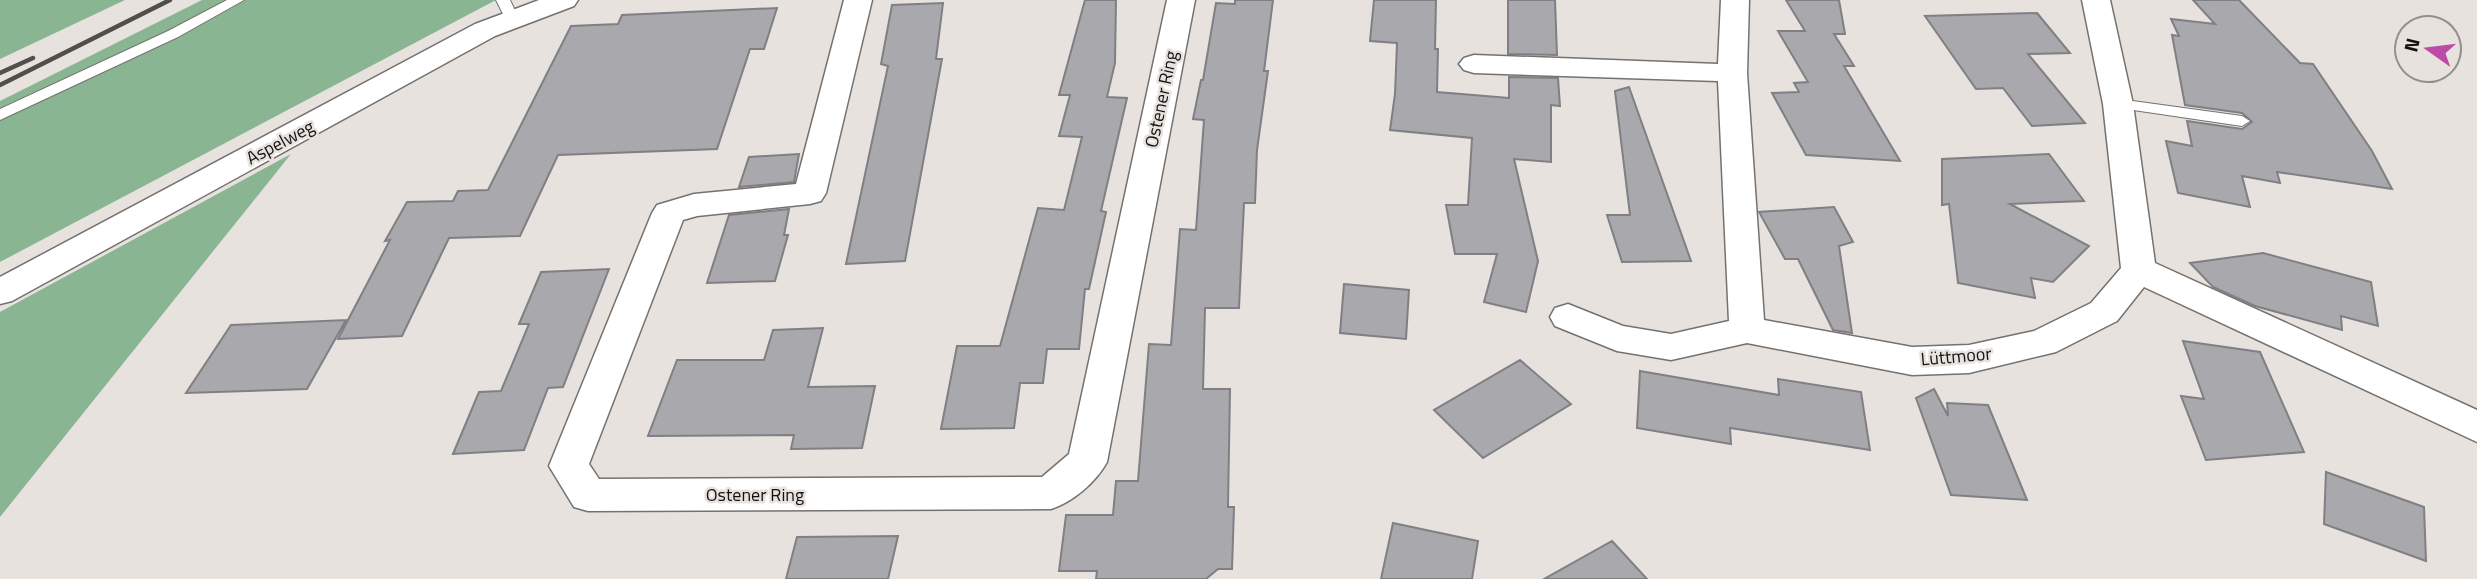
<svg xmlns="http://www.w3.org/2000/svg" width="2477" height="579" font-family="'Titillium Web',sans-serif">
  <rect width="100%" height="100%" fill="#e7e2de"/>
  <path fill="#8ab593" d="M 0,0 L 125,0 L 0,59 Z
    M 202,0 L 496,0 L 0,262 L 0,101 Z
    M 291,154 L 0,517 L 0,312 Z"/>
  <path fill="#a8a8ad" stroke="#7f7f84" stroke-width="2" d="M 1085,0 L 1116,0 L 1115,63 L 1107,97 L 1127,98 L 1101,211 L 1106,212 L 1089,289 L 1085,289 L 1079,349 L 1047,349 L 1043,383 L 1020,383 L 1014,428 L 941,429 L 957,346 L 1000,346 L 1038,208 L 1064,210 L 1082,137 L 1059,136 L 1070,95 L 1059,95 Z
    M 1235,0 L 1273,0 L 1264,71 L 1268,71 L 1257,150 L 1255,203 L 1244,203 L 1239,308 L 1205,308 L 1203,389 L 1230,389 L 1228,507 L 1234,507 L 1232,569 L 1218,569 L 1206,579 L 1096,579 L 1097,571 L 1059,571 L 1066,515 L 1113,515 L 1116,481 L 1138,481 L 1149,344 L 1171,345 L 1180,229 L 1196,230 L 1204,120 L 1193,119 L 1201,80 L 1203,80 L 1216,3 L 1235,4 Z
    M 1374,0 L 1436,0 L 1435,49 L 1438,49 L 1437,92 L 1509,98 L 1509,77 L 1558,78 L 1560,106 L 1551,105 L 1551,162 L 1514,159 L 1538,261 L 1526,312 L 1484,302 L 1497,254 L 1455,254 L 1446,205 L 1468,205 L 1472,138 L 1390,130 L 1395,94 L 1397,43 L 1370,41 Z
    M 1508,0 L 1555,0 L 1557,55 L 1508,54 Z
    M 1786,0 L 1839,0 L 1845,34 L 1834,34 L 1854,66 L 1844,66 L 1900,161 L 1806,155 L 1772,93 L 1799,92 L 1794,83 L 1808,82 L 1778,31 L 1805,31 Z
    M 2193,0 L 2239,0 L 2300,63 L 2313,64 L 2372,151 L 2392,189 L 2277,172 L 2280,183 L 2242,176 L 2250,207 L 2178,193 L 2166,141 L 2192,146 L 2187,121 L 2242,129 L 2252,122 L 2242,113 L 2185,105 L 2172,35 L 2179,36 L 2171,19 L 2215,24 Z
    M 943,3 L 936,59 L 942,59 L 905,261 L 846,264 L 888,66 L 881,64 L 892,5 Z
    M 777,8 L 764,49 L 750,49 L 717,149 L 558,155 L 520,236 L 449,238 L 402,336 L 338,339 L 390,240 L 385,241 L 407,202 L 453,201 L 458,191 L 488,190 L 571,26 L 618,24 L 622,15 Z
    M 2037,13 L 2070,53 L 2028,54 L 2085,123 L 2032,126 L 2003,88 L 1976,89 L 1925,16 Z
    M 1629,87 L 1691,261 L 1622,262 L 1607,215 L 1630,215 L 1615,91 Z
    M 799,154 L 794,182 L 739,187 L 749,157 Z
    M 2049,154 L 2084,201 L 2010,204 L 2089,246 L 2053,282 L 2031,278 L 2035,298 L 1958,283 L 1949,204 L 1942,205 L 1942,159 Z
    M 1834,207 L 1853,242 L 1839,246 L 1852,333 L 1833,330 L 1798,259 L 1785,259 L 1759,212 Z
    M 789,209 L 784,235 L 788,235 L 775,281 L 707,283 L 729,215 Z
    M 2263,253 L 2371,282 L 2378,326 L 2341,316 L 2342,330 L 2255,306 L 2213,287 L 2190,263 Z
    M 609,269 L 563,387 L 548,388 L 524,450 L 453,454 L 479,392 L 501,391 L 529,324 L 519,324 L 541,272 Z
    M 1344,284 L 1409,290 L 1406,339 L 1340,333 Z
    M 346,320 L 307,389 L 186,393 L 231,325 Z
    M 823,328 L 808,387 L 875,386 L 862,448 L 791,449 L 794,435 L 648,436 L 677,360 L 764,360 L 773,330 Z
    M 2183,341 L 2260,352 L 2304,452 L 2206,460 L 2181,396 L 2204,399 Z
    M 1520,360 L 1571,404 L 1483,458 L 1434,410 Z
    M 1640,371 L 1779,395 L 1778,379 L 1861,392 L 1870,450 L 1730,428 L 1731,444 L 1637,428 Z
    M 1934,389 L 1948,416 L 1947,403 L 1988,405 L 2027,500 L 1951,495 L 1916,398 Z
    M 2326,472 L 2424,507 L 2426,561 L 2324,524 Z
    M 1393,523 L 1478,541 L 1472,579 L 1381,579 Z
    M 898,536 L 888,579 L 786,579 L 797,537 Z
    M 1612,541 L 1647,579 L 1544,579 Z"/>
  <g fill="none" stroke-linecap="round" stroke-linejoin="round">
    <g stroke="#75716e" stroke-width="2">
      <path id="lane" d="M 227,0 L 244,0 L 178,37 L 0,120 L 0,109 L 168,31 Z
        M 496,0 L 510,0 L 519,19 L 517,22 L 507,22 Z
        M 2118,99 L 2242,116 L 2250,121 L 2242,126 L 2113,107 L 2110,104 Z"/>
    </g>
    <g stroke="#75716e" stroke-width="3">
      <path id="street" d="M 539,0 L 578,0 L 574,6 L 495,36 L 12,301 L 0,304 L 0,277 L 475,24 Z
        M 844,0 L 872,0 L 826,193 L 821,201 L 810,204 L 697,216 L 683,220 L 589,464 L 599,479 L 1042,477 L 1069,454 L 1167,0 L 1195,0 L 1107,462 C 1096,482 1073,502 1051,509 L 588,511 L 574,507 L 549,466 L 652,213 L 657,205 L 694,194 L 796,184 Z
        M 1721,0 L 1749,0 L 1747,73 L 1764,320 L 1912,347 L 1969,345 L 2034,331 L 2091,303 L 2121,268 L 2103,104 L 2082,0 L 2110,0 L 2133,104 L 2155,263 L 2477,410 L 2477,442 L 2144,287 L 2117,321 L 2056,352 L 1969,373 L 1912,375 L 1747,343 L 1671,360 L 1617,351 L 1555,326 L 1550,317 L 1555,308 L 1568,304 L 1623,326 L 1671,334 L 1729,321 L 1718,81 L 1474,73 L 1464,70 L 1459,64 L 1464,58 L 1474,55 L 1718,64 Z"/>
    </g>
    <use href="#lane" fill="#fff" fill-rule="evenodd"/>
    <use href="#street" fill="#fff" fill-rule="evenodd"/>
    <path stroke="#514f4c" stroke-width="4.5" d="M 0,73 L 33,58
      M 0,85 L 170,0"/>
  </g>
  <g text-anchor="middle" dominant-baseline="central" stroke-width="5" stroke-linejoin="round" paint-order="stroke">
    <g font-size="18" fill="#131210" stroke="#e7e2de">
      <text transform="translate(1161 99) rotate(-78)">Ostener Ring</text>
      <text transform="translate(280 142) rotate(-28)">Aspelweg</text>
      <text transform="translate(1956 356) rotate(-5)">Lüttmoor</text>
      <text x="755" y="494">Ostener Ring</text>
    </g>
  </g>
  <g transform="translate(2428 49) rotate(284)"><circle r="33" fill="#e7e2de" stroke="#928f8c" stroke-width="2"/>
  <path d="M0-5L12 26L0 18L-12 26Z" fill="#bd4aa4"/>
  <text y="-10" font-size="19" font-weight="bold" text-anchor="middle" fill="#131210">N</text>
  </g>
</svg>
